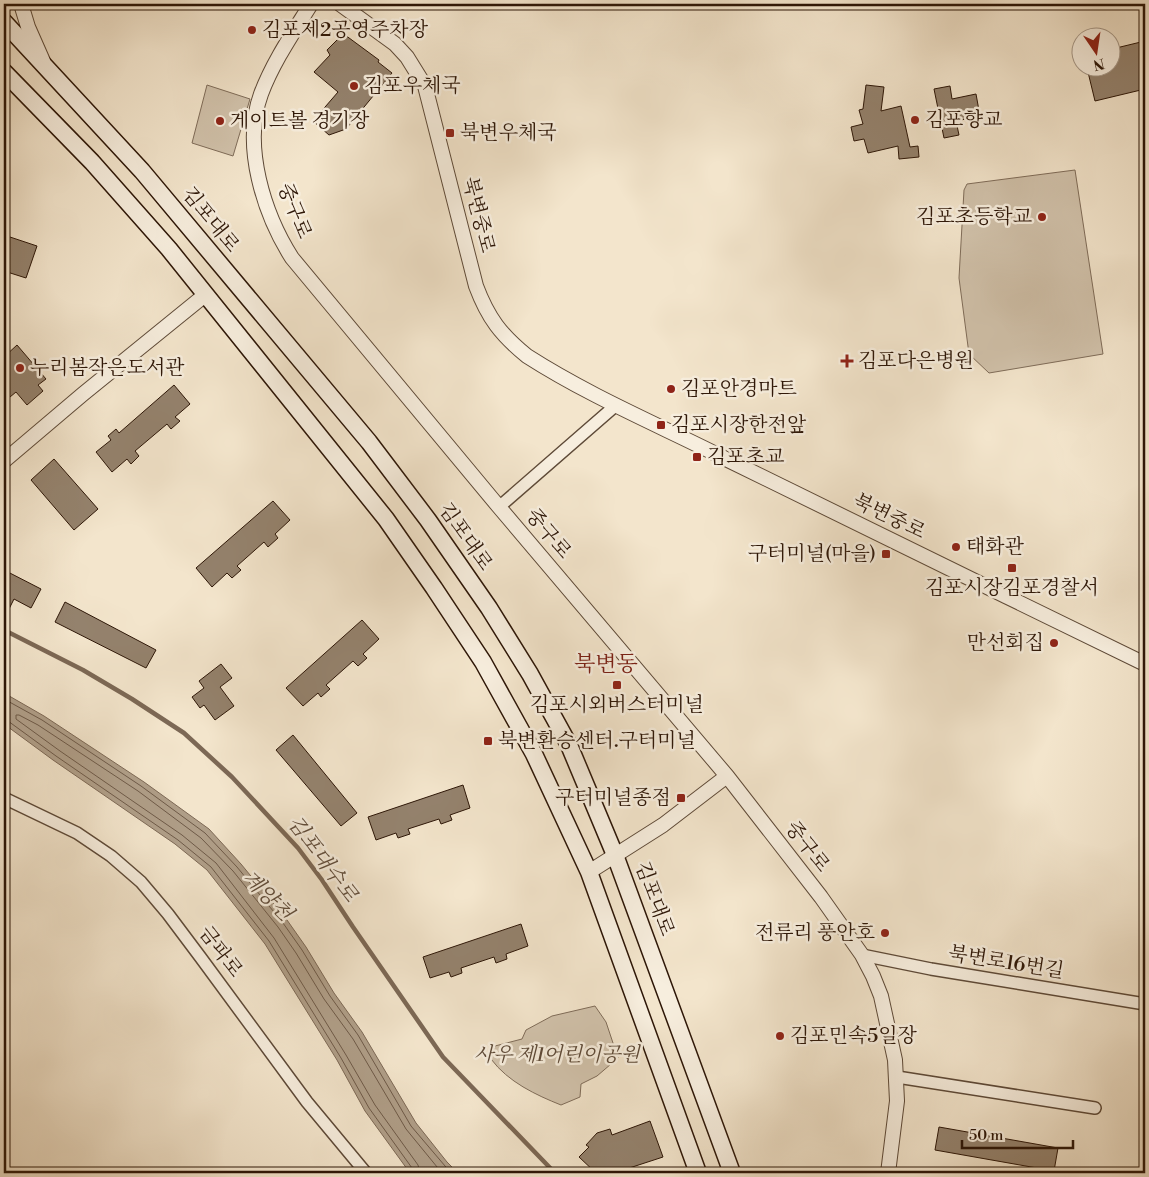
<svg xmlns="http://www.w3.org/2000/svg" width="1149" height="1177" font-family="'Libre Bodoni','Noto Serif KR',serif">
  <rect width="100%" height="100%" fill="#f3e5cc"/>
  <filter id="stains"><feTurbulence type="fractalNoise" baseFrequency=".004" numOctaves="4"/><feColorMatrix values="0 0 0 0 .2 0 0 0 0 .09 0 0 0 0 .02 0 0 0 .5 -.17"/></filter>
  <radialGradient id="worn" r=".72"><stop offset=".6" stop-color="#630" stop-opacity="0"/><stop offset="1" stop-color="#630" stop-opacity=".3"/></radialGradient>
  <path fill="#d1c2ab" stroke="#7f6c59" d="M 207,85 L 250,99 L 233,156 L 192,143 Z
    M 1075,170 L 1103,354 L 989,373 L 969,354 L 959,278 L 964,190 L 967,184 Z
    M 595,1006 L 606,1022 L 618,1058 L 597,1076 L 581,1084 L 580,1097 L 561,1105 C 536,1095 508,1082 491,1059 L 495,1046 L 522,1039 L 526,1030 L 552,1016 Z"/>
  <path fill="#b09f89" stroke="#7c6855" d="M 4,693 L 44,716 L 144,782 L 209,829 L 241,864 L 287,920 L 306,947 L 334,993 L 362,1032 L 416,1123 L 447,1162 L 458,1173 L 410,1173 L 365,1111 L 337,1060 L 265,944 L 207,870 L 175,844 L 53,760 L 4,724 Z"/>
  <g fill="none" stroke-linecap="round" stroke-linejoin="round">
    <path stroke="#6e5a48" stroke-width="1" d="M 4,699 L 42,720 L 141,786 L 205,833 L 237,867 L 283,923 L 302,950 L 330,996 L 358,1035 L 411,1126 L 451,1173
      M 4,720 L 8,721 L 56,756 L 178,840 L 211,867 L 269,941 L 341,1058 L 369,1108 L 412,1168 L 413,1173
      M 420,1173 L 418,1165 L 375,1105 L 346,1055 L 274,938 L 216,863 L 182,835 L 60,751 L 16,719 L 16,715 L 19,715 L 38,725 L 138,791 L 201,838 L 233,871 L 278,927 L 296,953 L 324,999 L 353,1039 L 406,1129 L 442,1173"/>
    <path stroke="#7c6855" stroke-width="4.5" d="M 4,630 L 83,670 L 132,699 L 184,733 L 232,777 L 298,848 L 322,880 L 353,927 L 443,1057 L 555,1173"/>
  </g>
  <path fill="#94826d" stroke="#2d1607" d="M 341,32 L 379,60 L 378,62 L 392,73 L 346,129 L 329,135 L 313,121 L 338,92 L 314,72 L 330,55 L 327,50 L 338,39 Z
    M 1145,41 L 1145,89 L 1095,101 L 1087,68 L 1112,68 L 1112,49 Z
    M 866,85 L 884,87 L 881,111 L 901,106 L 910,147 L 918,146 L 919,157 L 899,159 L 898,146 L 868,153 L 864,139 L 854,141 L 851,127 L 863,124 L 859,110 L 863,109 Z
    M 950,86 L 952,99 L 976,94 L 980,116 L 956,121 L 959,135 L 944,138 L 934,89 Z
    M 4,235 L 37,246 L 26,278 L 4,271 Z
    M 17,345 L 46,379 L 38,385 L 43,391 L 27,405 L 16,392 L 4,402 L 4,357 Z
    M 174,385 L 190,404 L 175,417 L 180,421 L 171,429 L 167,424 L 135,451 L 139,456 L 131,464 L 127,459 L 112,472 L 96,452 L 111,440 L 108,436 L 116,429 L 119,433 Z
    M 54,459 L 98,509 L 74,530 L 31,480 Z
    M 273,501 L 290,520 L 275,534 L 278,538 L 268,547 L 264,542 L 237,566 L 241,570 L 232,578 L 227,573 L 212,587 L 196,568 Z
    M 4,570 L 41,589 L 31,608 L 14,599 L 4,619 Z
    M 65,602 L 156,650 L 146,668 L 55,622 Z
    M 362,620 L 379,639 L 363,654 L 367,658 L 358,666 L 353,661 L 326,685 L 330,689 L 321,697 L 318,693 L 303,706 L 286,688 Z
    M 221,664 L 232,678 L 220,687 L 234,706 L 215,720 L 204,705 L 200,708 L 192,697 L 204,688 L 199,681 Z
    M 293,735 L 357,813 L 341,826 L 276,750 Z
    M 463,785 L 470,808 L 450,815 L 452,820 L 441,824 L 439,819 L 408,829 L 410,834 L 398,838 L 396,833 L 376,840 L 368,817 Z
    M 521,924 L 528,946 L 506,954 L 507,959 L 496,963 L 494,957 L 461,968 L 462,973 L 451,977 L 449,972 L 430,978 L 423,957 Z
    M 650,1121 L 663,1157 L 614,1173 L 596,1173 L 579,1157 L 589,1147 L 586,1145 L 597,1133 L 610,1129 L 612,1135 Z
    M 939,1127 L 1058,1148 L 1054,1171 L 935,1150 Z"/>
  <g fill="none" stroke-linecap="round" stroke-linejoin="round">
    <g stroke="#5e4a38" stroke-width="14">
      <path id="minor" d="M 499,507 L 615,406
        M 4,798 L 77,833 L 111,856 L 141,882 L 168,914 L 201,958 L 307,1102 L 366,1173
        M 862,955 L 931,969 L 1145,1004
        M 897,1077 L 1095,1108"/>
    </g>
    <g stroke="#5e4a38" stroke-width="16">
      <path id="tertiary" d="M 21,4 L 28,27 L 43,61
        M 311,4 C 293,33 273,62 261,94 C 242,146 264,214 292,258 L 499,507 L 727,776 L 821,897 L 862,955 L 873,976 L 881,996 L 895,1060 L 897,1101 L 888,1173
        M 340,4 L 395,44 L 407,57 L 425,86 L 476,286 C 488,318 501,335 527,356 C 591,397 661,426 728,460 C 867,529 1006,596 1145,664
        M 4,461 L 83,394 L 205,295
        M 589,872 L 663,825 L 727,776"/>
    </g>
    <g stroke="#2d1607" stroke-width="19">
      <path id="secondary" d="M 4,22 L 142,171 L 369,442 L 428,520 L 489,608 L 530,674 L 569,745 L 615,855 L 732,1173
        M 4,72 L 92,162 L 169,249 L 386,519 L 434,588 L 483,662 L 534,754 L 589,872 L 698,1173"/>
    </g>
    <use href="#minor" stroke="#f7eede" stroke-width="11"/>
    <use href="#tertiary" stroke="#f7eede" stroke-width="14"/>
    <use href="#secondary" stroke="#f7eede" stroke-width="16"/>
  </g>
  <g fill="#8f2418" stroke="#f7eede" stroke-width="2">
    <circle cx="252" cy="30" r="5"/>
    <circle cx="354" cy="86" r="5"/>
    <circle cx="915" cy="120" r="5"/>
    <circle cx="220" cy="121" r="5"/>
    <rect x="445" y="128" width="10" height="10" rx="2.5"/>
    <circle cx="1042" cy="217" r="5"/>
    <path d="M844.5 353.5h5v5h5v5h-5v5h-5v-5h-5v-5h5z"/>
    <circle cx="20" cy="368" r="5"/>
    <circle cx="671" cy="389" r="5"/>
    <rect x="656" y="420" width="10" height="10" rx="2.5"/>
    <rect x="692" y="452" width="10" height="10" rx="2.5"/>
    <circle cx="956" cy="547" r="5"/>
    <rect x="881" y="549" width="10" height="10" rx="2.5"/>
    <rect x="1007" y="563" width="10" height="10" rx="2.5"/>
    <circle cx="1054" cy="643" r="5"/>
    <rect x="612" y="680" width="10" height="10" rx="2.5"/>
    <rect x="483" y="736" width="10" height="10" rx="2.5"/>
    <rect x="676" y="793" width="10" height="10" rx="2.5"/>
    <circle cx="885" cy="933" r="5"/>
    <circle cx="780" cy="1036" r="5"/>
  </g>
  <g text-anchor="middle" dominant-baseline="central" stroke-width="5" stroke-linejoin="round" paint-order="stroke">
    <g font-size="20" fill="#2d1607" stroke="#f7eede" text-anchor="start">
      <text x="262" y="30">김포제2공영주차장</text>
      <text x="364" y="86">김포우체국</text>
      <text x="925" y="120">김포향교</text>
      <text x="230" y="121">게이트볼 경기장</text>
      <text x="460" y="133">북변우체국</text>
      <text x="1032" y="217" text-anchor="end">김포초등학교</text>
      <text x="858" y="361">김포다은병원</text>
      <text x="30" y="368">누리봄작은도서관</text>
      <text x="681" y="389">김포안경마트</text>
      <text x="671" y="425">김포시장한전앞</text>
      <text x="707" y="457">김포초교</text>
      <text x="966" y="547">태화관</text>
      <text x="876" y="554" text-anchor="end">구터미널(마을)</text>
      <text x="1012" y="588" text-anchor="middle">김포시장김포경찰서</text>
      <text x="1044" y="643" text-anchor="end">만선회집</text>
      <text x="617" y="705" text-anchor="middle">김포시외버스터미널</text>
      <text x="498" y="741">북변환승센터.구터미널</text>
      <text x="671" y="798" text-anchor="end">구터미널종점</text>
      <text x="875" y="933" text-anchor="end">전류리 풍안호</text>
      <text x="790" y="1036">김포민속5일장</text>
    </g>
    <g font-size="20" fill="#2d1607" stroke="#f7eede">
      <text transform="translate(294 211) rotate(68)">중구로</text>
      <text transform="translate(478 215) rotate(76)">북변중로</text>
      <text transform="translate(210 220) rotate(51)">김포대로</text>
      <text transform="translate(889 517) rotate(26)">북변중로</text>
      <text transform="translate(548 534) rotate(50)">중구로</text>
      <text transform="translate(465 537) rotate(55)">김포대로</text>
      <text transform="translate(807 847) rotate(52)">중구로</text>
      <text transform="translate(654 899) rotate(70)">김포대로</text>
      <text transform="translate(220 952) rotate(53)">금파로</text>
      <text transform="translate(1006 963) rotate(9)">북변로16번길</text>
    </g>
    <g font-size="20" font-style="italic" fill="#5e4a38" stroke="#f7eede">
      <text x="557" y="1055">사우 제1어린이공원</text>
    </g>
    <g font-size="21" font-style="italic" fill="#614d3b" stroke="#f7eede">
      <text transform="translate(322 859) rotate(53)">김포대수로</text>
      <text transform="translate(267 896) rotate(45)">계양천</text>
    </g>
    <g font-size="22" fill="#7a1f14" stroke="#f7eede">
      <text x="606" y="664">북변동</text>
    </g>
  </g>
  <rect width="1149" height="1177" fill="none" stroke="#f3e5cc" stroke-width="20"/>
  <rect x="5" y="5" width="1139" height="1167" fill="none" stroke="#2d1607" stroke-width="2.5"/>
  <rect x="10" y="10" width="1129" height="1157" fill="none" stroke="#2d1607"/>
  <g transform="translate(1096 52) rotate(167)"><circle r="24" fill="#f7eede" stroke="#a69888"/>
  <path d="M0-4L9 19L0 12L-9 19Z" fill="#8f2418"/>
  <text y="-8" font-size="14" font-weight="bold" text-anchor="middle" fill="#2d1607">N</text>
  </g>
  <path d="M962 1140v8h111v-8" fill="none" stroke="#2d1607" stroke-width="2.5"/>
  <text x="969" y="1140" font-size="15" fill="#2d1607" stroke="#f7eede" stroke-width="4" paint-order="stroke">50 m</text>
  <rect width="100%" height="100%" filter="url(#stains)"/>
  <rect width="100%" height="100%" fill="url(#worn)"/>
</svg>
